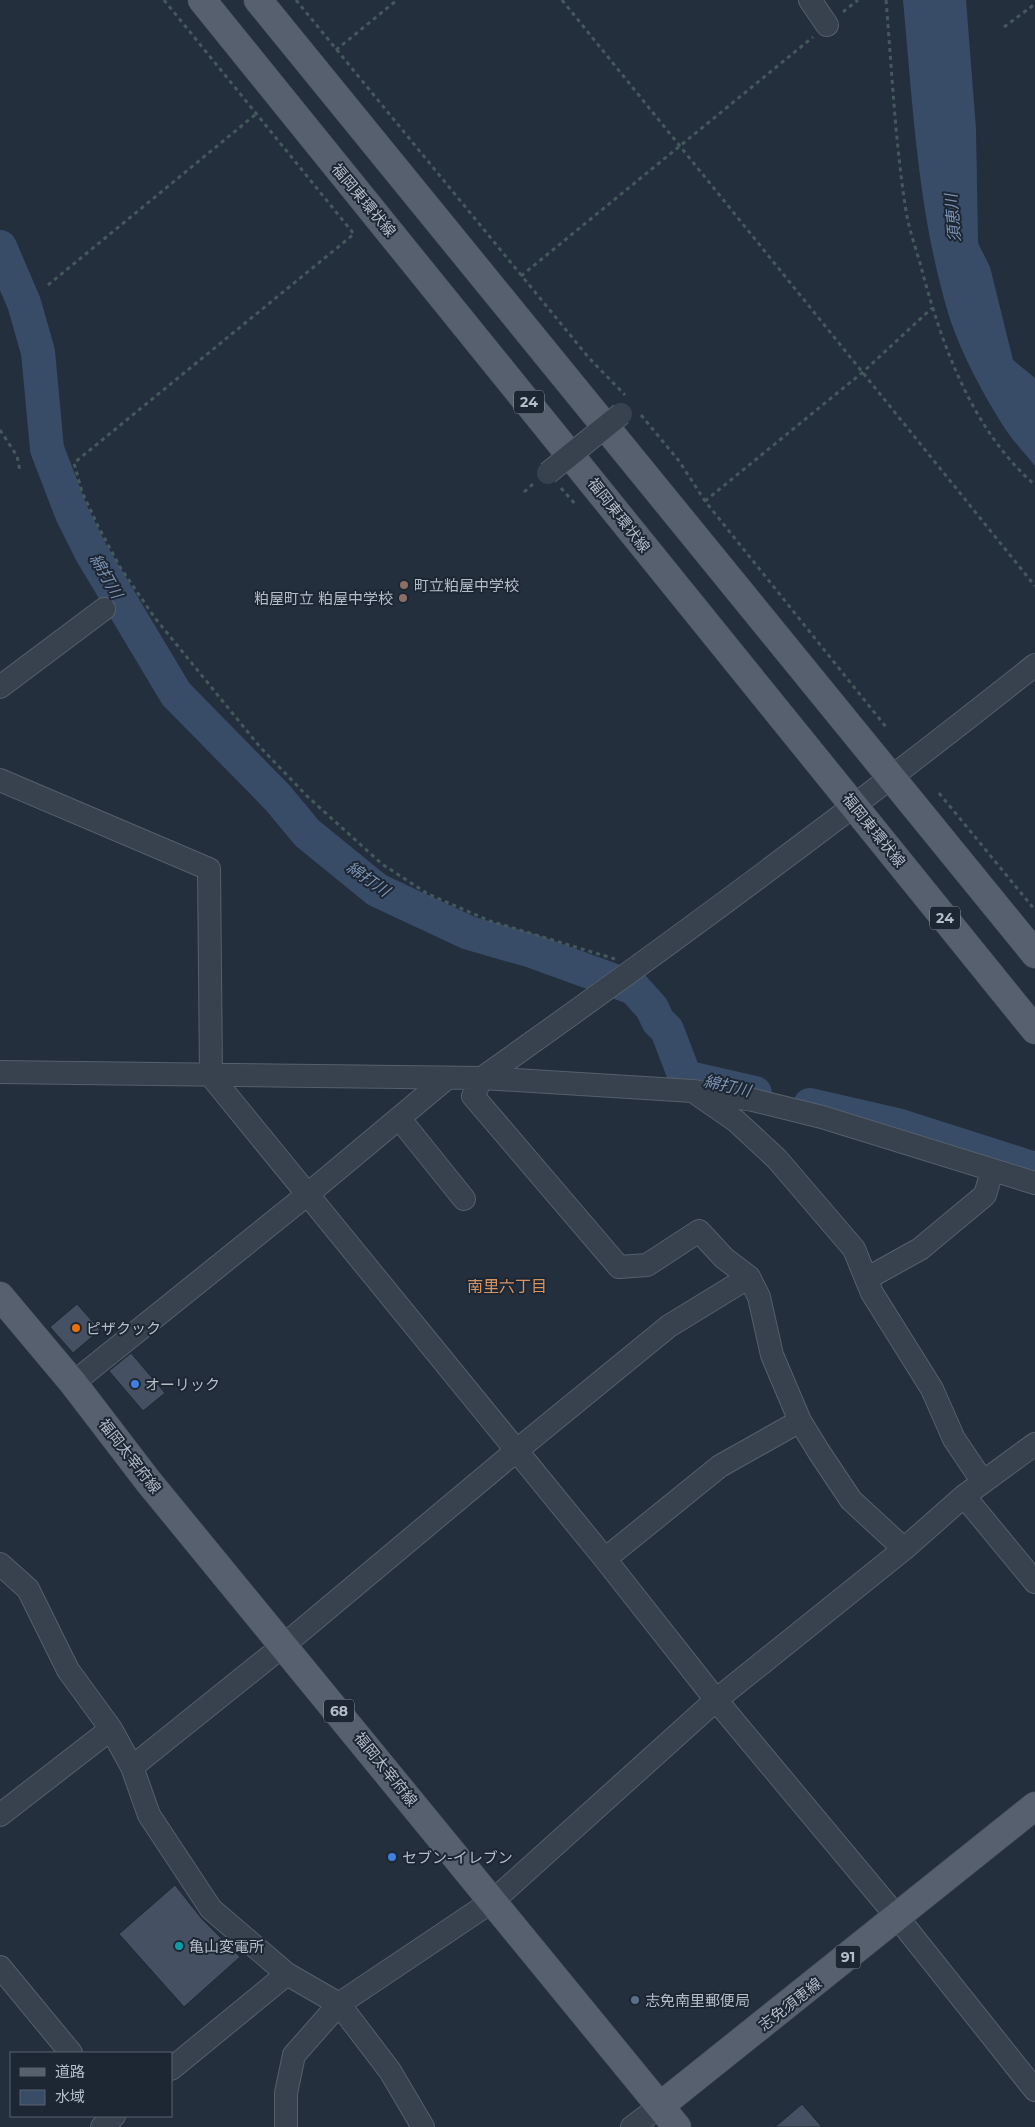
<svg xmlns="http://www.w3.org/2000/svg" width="1035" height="2127" font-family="Montserrat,'Noto Sans JP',sans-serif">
  <rect width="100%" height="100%" fill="#242f3e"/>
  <path fill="#394c67" d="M 903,0 L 966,0 L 976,129 L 978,243 L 990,267 L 1013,360 L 1035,378 L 1035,466 C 1024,452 1011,439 1002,424 C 982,392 962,355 950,319 C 918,216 913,106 903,0 Z"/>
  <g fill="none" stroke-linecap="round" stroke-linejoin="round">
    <path stroke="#394c67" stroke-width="34" d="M 0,247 L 24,303 L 38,352 L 47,449 L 72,514 L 91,552 L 176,694 L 278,798 L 307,833 L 377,890 L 469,933 L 532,951 L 634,988 L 652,1008 L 658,1021 L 667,1030 L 685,1077 L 755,1093
      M 810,1105 L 897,1125 L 1035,1169"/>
  </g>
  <path fill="#455162" stroke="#1f2835" d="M 77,1304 L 100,1330 L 73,1353 L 50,1327 Z
    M 131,1353 L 165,1393 L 143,1411 L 109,1371 Z
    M 175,1885 L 202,1919 L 240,1957 L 184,2007 L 119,1934 Z
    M 802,2104 L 822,2127 L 775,2127 Z"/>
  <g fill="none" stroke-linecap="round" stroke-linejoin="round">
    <g stroke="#565f6c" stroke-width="24">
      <path id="minor" d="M 810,0 L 827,25
        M 0,687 L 104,609
        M 0,780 L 209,869 L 211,1076 L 605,1559 L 716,1700 L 898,1918 L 1035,2090
        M 0,1072 L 482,1078 L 693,1091 L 753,1100 L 822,1117 L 1035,1183
        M 697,1094 L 736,1121 L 777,1159 L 854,1249 L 872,1293 L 932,1389 L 954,1439 L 983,1482
        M 399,1118 L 464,1199
        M 866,1279 L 920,1249 L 985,1195 L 992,1171
        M 73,1383 L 308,1194 L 447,1078
        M 964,1496 L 1035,1582
        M 904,1549 L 851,1500 L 819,1452 L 800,1421 L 772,1355 L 759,1297 L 749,1277 L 724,1258 L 699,1231 L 647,1265 L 619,1267 L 473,1096 L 482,1078 C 670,945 855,808 1035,665
        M 605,1559 L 720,1466 L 800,1421
        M 0,1564 L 28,1589 L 68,1670 L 111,1729 L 132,1767 L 149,1815 L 211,1909 L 287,1974 L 339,2004 L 390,2071 L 423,2127
        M 132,1767 L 284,1645 L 516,1451 L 669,1326 L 749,1277
        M 0,1815 L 111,1729
        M 0,1967 L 71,2053
        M 171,2069 L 287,1974
        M 102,2127 L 114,2116
        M 286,2127 L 286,2093 L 294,2055 L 339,2004 L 494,1900 L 716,1700 L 904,1549 L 964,1496 L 1035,1444
        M 632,2127 L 660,2106"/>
    </g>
    <g stroke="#414a57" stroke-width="29">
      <path id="major" d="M 202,0 L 1035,1030
        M 258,0 L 1035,954
        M 0,1296 L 73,1383 L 148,1481 L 677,2127
        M 660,2106 L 1035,1806"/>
    </g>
    <path stroke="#44595c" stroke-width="3" stroke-dasharray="4 4" stroke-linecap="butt" d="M 164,0 L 354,234 L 74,463 L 82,492 L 98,526 L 120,567 L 155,618 L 260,747 L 308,797 L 382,864 L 428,894 L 490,921 L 615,959
      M 296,0 L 589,358 L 625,395
      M 562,0 L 1035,586
      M 886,0 C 892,71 895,141 906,211 C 909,229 915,246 920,263 C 941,343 971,429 1035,485
      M 843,12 L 858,0
      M 1004,27 L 1035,4
      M 336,50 L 397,0
      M 521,276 L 813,37
      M 48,285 L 256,114
      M 641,415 L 679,461 L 705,501 L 886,727
      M 0,430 L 17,456 L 20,471
      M 561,488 L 576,505
      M 524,492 L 533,484
      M 705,501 L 863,372 L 932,308
      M 939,793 L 1035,910"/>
    <use href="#minor" stroke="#38414e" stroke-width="22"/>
    <use href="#major" stroke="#56606e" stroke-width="28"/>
    <g stroke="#565f6c" stroke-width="24" stroke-linecap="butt">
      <path id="minor-bridge" d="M 548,473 L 621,414"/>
    </g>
    <use href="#minor-bridge" stroke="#38414e" stroke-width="22"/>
  </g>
  <g fill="#8d6e63" stroke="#1d2633" stroke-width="2">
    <circle cx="404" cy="585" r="5"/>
    <circle cx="403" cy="598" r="5"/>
  </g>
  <circle fill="#e8710a" stroke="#1d2633" stroke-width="2" cx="76" cy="1328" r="5"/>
  <g fill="#3f7fe0" stroke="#1d2633" stroke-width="2">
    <circle cx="135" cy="1384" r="5"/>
    <circle cx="392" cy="1857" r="5"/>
  </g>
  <circle fill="#0f9aa8" stroke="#1d2633" stroke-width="2" cx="179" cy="1946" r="5"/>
  <circle fill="#5c6f8a" stroke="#1d2633" stroke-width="2" cx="635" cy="2000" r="5"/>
  <g text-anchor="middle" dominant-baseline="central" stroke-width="4" stroke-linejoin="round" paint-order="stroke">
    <g fill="#1d2633" stroke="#878f9c" stroke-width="1">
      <rect x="514" y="390.5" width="30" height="23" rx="4"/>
      <rect x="930" y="906.5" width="30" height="23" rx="4"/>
      <rect x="324" y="1699.5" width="30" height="23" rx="4"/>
      <rect x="835.5" y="1945.5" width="25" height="23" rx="4"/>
    </g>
    <g font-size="14" font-weight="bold" fill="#b4bcc9">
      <text x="529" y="402">24</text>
      <text x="945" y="918">24</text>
      <text x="339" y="1711">68</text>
      <text x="848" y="1957">91</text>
    </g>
    <g font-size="15" fill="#b4bcc9" stroke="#1d2633">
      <text transform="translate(364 200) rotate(50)">福岡東環状線</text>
      <text transform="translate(619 515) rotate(52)">福岡東環状線</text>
      <text transform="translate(874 830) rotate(51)">福岡東環状線</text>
      <text transform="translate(130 1456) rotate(52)">福岡太宰府線</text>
      <text transform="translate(386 1769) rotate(51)">福岡太宰府線</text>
      <text transform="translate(790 2004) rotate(-38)">志免須恵線</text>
    </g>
    <g font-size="15" fill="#b4bcc9" stroke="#1d2633" text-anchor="start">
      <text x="414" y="585">町立粕屋中学校</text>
      <text x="393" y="598" text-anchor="end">粕屋町立 粕屋中学校</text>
      <text x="86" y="1328">ピザクック</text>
      <text x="145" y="1384">オーリック</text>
      <text x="402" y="1857">セブン-イレブン</text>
      <text x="189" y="1946">亀山変電所</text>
      <text x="645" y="2000">志免南里郵便局</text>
    </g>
    <g font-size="16" font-style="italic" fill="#7c92b1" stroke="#1d2633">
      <text transform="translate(953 218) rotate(-95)">須恵川</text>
      <text transform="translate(106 576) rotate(60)">綿打川</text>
      <text transform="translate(368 879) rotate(35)">綿打川</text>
      <text transform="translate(727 1086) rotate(13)">綿打川</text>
    </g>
    <g font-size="16" fill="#d59563" stroke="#1d2633">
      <text x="507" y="1286">南里六丁目</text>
    </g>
  </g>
  <rect x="10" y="2052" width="162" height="65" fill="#1d2633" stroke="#59626f"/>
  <rect x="20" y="2068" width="25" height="8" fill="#56606e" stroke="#59626f"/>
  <text x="55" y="2077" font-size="15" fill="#b4bcc9">道路</text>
  <rect x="20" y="2090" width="25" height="15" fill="#394c67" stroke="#59626f"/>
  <text x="55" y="2102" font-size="15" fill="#b4bcc9">水域</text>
</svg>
